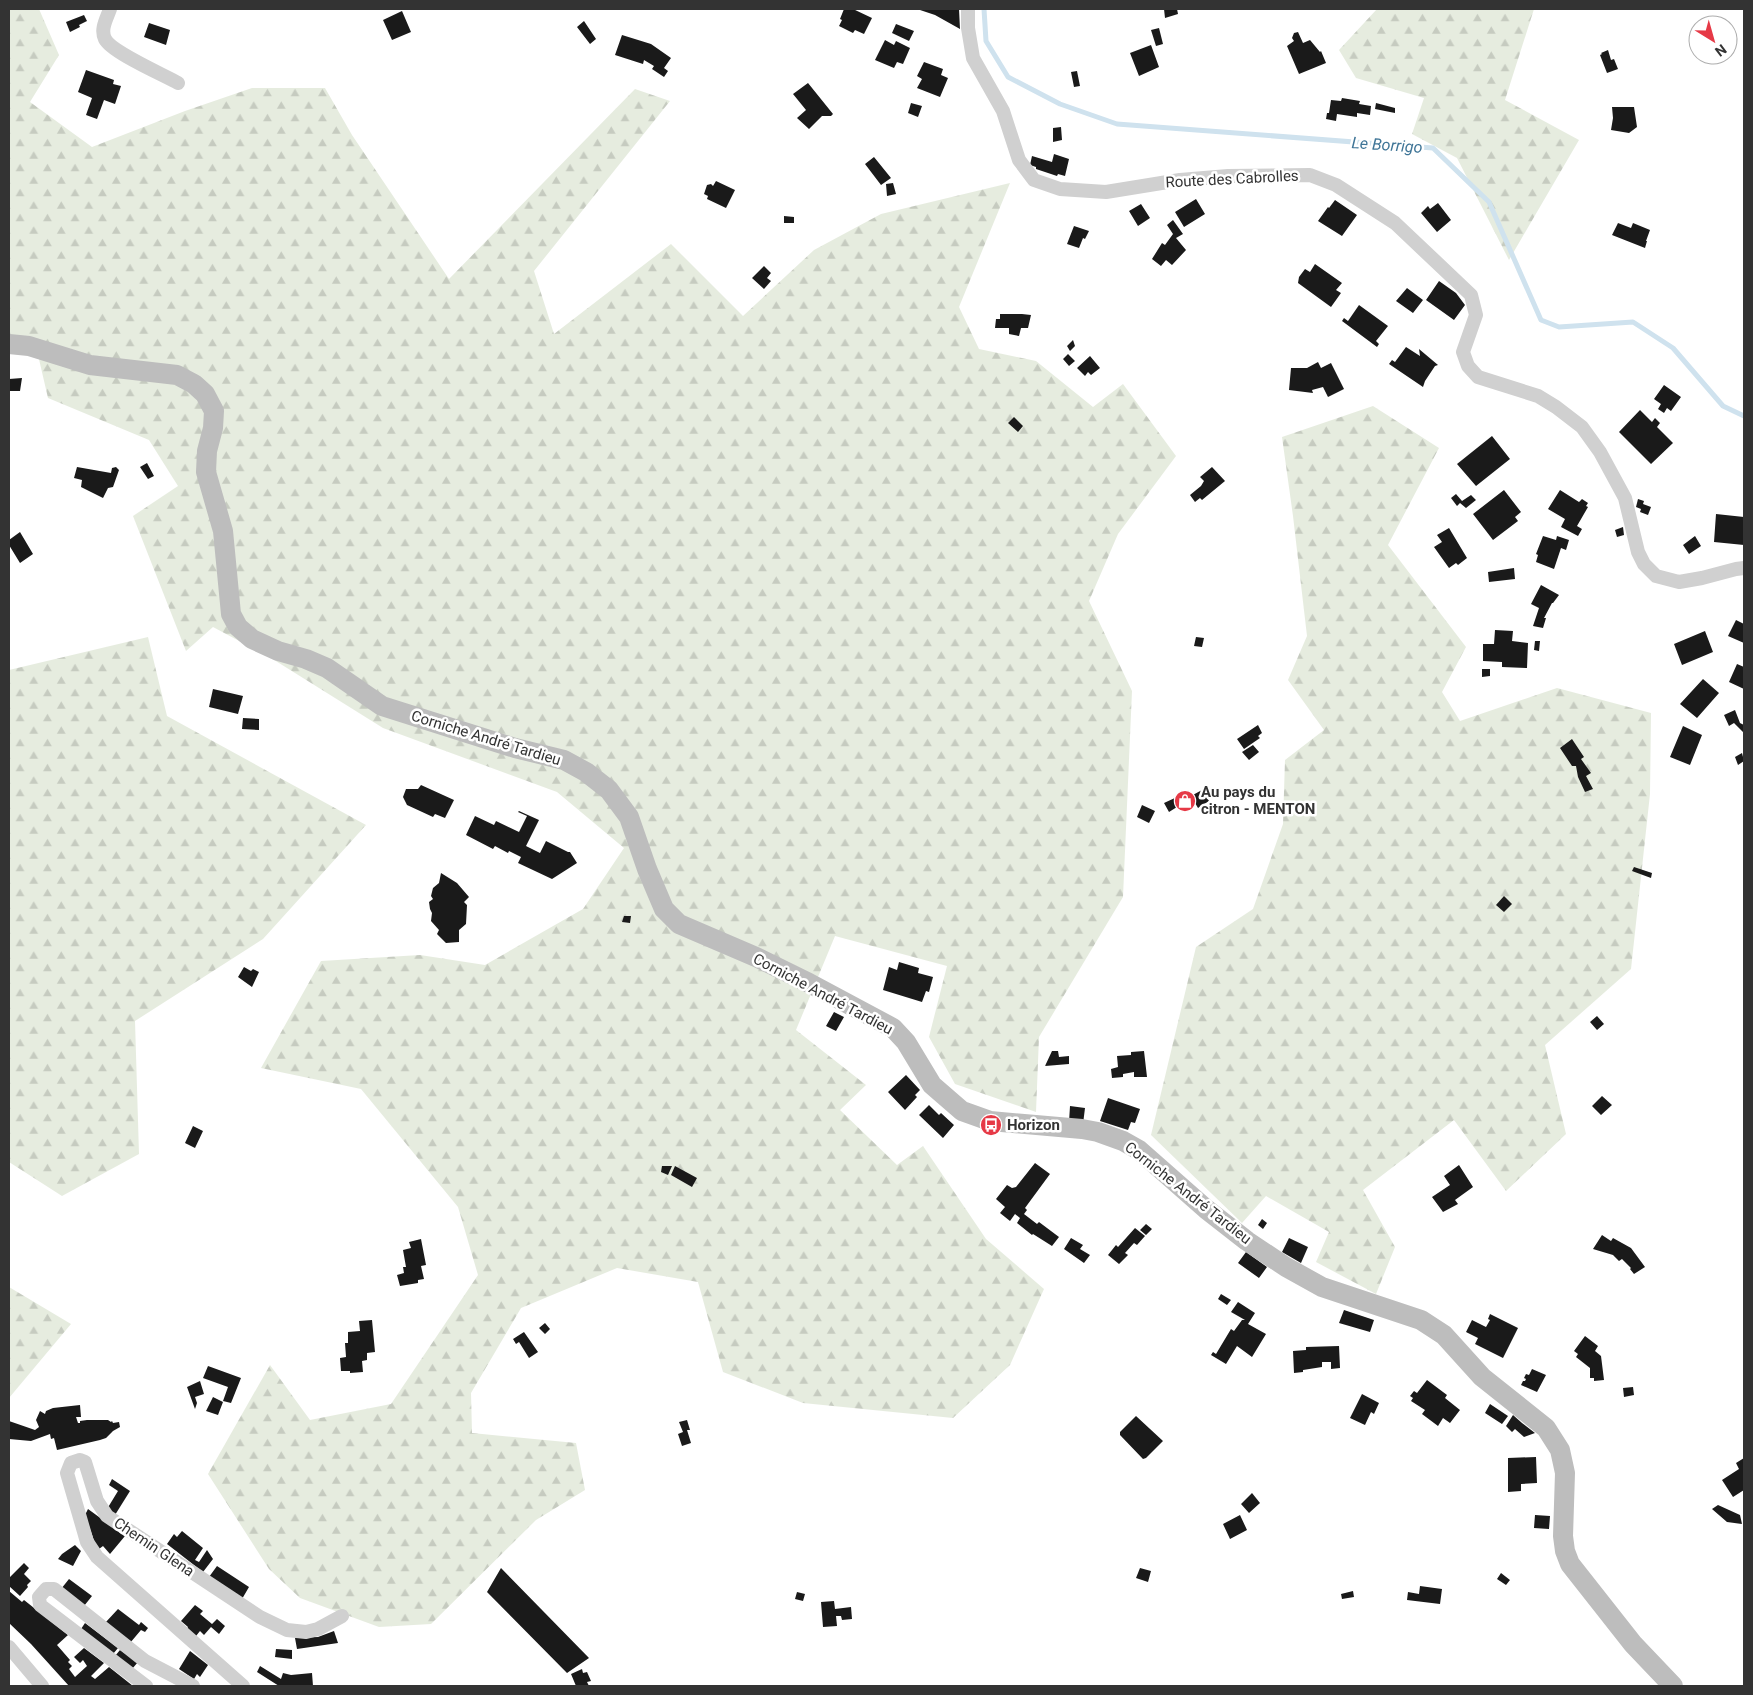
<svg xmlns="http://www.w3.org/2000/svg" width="1753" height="1695" font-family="Roboto,sans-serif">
  <defs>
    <pattern id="forest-firs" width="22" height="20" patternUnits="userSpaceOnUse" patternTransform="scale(1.25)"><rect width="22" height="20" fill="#e6ecdf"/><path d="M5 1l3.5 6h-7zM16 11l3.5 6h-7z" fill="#c6cbc0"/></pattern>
  </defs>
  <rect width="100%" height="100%" fill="#fff"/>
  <path fill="url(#forest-firs)" d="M 9,9 L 39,9 L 59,55 L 30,102 L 92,147 L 185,111 L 252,88 L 325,88 L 352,135 L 449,279 L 635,89 L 670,101 L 534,271 L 554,334 L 671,244 L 743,316 L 814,250 L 881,214 L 1010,183 L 959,307 L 979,349 L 1036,361 L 1093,407 L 1123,384 L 1176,456 L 1118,534 L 1089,601 L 1132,691 L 1123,897 L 1039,1037 L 1036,1112 L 955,1084 L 929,1037 L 947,966 L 835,936 L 796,1030 L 866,1085 L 840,1110 L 897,1165 L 923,1146 L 986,1239 L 1044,1289 L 1010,1365 L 953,1418 L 803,1403 L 723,1372 L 698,1282 L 617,1268 L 521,1308 L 471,1393 L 472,1433 L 576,1443 L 585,1490 L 536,1520 L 431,1624 L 379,1627 L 300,1598 L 269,1569 L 208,1474 L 270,1365 L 310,1420 L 391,1404 L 478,1275 L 458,1207 L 361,1089 L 261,1068 L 321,961 L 420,955 L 485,965 L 583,909 L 624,848 L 557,792 L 383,728 L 271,658 L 213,627 L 186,651 L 133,516 L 178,486 L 149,440 L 48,398 L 35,342 L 9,336 Z
    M 1377,9 L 1534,9 L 1505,100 L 1579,140 L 1509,260 L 1457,158 L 1412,134 L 1424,98 L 1356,78 L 1339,50 Z
    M 1373,406 L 1439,448 L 1388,545 L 1466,647 L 1442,692 L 1460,721 L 1557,688 L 1651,713 L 1650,794 L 1631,969 L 1545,1045 L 1566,1134 L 1506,1191 L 1454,1120 L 1363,1190 L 1395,1247 L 1376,1294 L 1316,1262 L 1329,1232 L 1266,1196 L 1242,1223 L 1151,1135 L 1196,947 L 1253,909 L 1283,824 L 1285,760 L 1324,730 L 1288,680 L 1307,636 L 1293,516 L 1282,437 Z
    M 148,637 L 167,716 L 366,825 L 263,939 L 135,1021 L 139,1154 L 62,1196 L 9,1162 L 9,670 Z
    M 9,1287 L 71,1324 L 9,1398 Z"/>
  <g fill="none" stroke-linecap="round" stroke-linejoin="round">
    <path stroke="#cfe2ee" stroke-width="5" d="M 984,9 L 986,41 L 1008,77 L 1060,104 L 1117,124 L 1433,148 L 1489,202 L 1541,320 L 1559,327 L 1633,322 L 1673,348 L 1723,406 L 1744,416"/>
  </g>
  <path fill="#1a1a1a" d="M 844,9 L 853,9 L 872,18 L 864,34 L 855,30 L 853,33 L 839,26 L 842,20 L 840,19 Z
    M 917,9 L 959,9 L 960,29 L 935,15 Z
    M 1164,9 L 1177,9 L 1178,14 L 1165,18 Z
    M 402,11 L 411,32 L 392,40 L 383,20 Z
    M 84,15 L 87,21 L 79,25 L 80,27 L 70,32 L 66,22 Z
    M 584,21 L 596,39 L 590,44 L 577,27 Z
    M 149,23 L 170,30 L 166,45 L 144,37 Z
    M 896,24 L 914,31 L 909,41 L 892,33 Z
    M 1159,28 L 1163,44 L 1156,46 L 1151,30 Z
    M 1298,32 L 1303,43 L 1310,40 L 1320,52 L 1321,51 L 1326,63 L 1299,74 L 1287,46 L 1294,41 L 1292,38 L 1294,33 Z
    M 622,35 L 651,44 L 671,58 L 664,68 L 668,71 L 664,77 L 652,69 L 654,66 L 644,60 L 643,64 L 615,55 Z
    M 885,40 L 894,45 L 896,41 L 910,48 L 903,64 L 897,62 L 894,68 L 875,60 Z
    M 1151,45 L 1159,67 L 1139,76 L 1130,53 Z
    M 1608,50 L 1611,60 L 1614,59 L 1618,69 L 1607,73 L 1600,55 L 1602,54 L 1601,53 Z
    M 924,62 L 943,69 L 941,75 L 948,78 L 940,97 L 917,88 L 922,79 L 917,76 Z
    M 86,70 L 114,80 L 113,84 L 121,86 L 115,104 L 104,100 L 97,119 L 86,115 L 92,98 L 78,92 Z
    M 1077,71 L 1080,86 L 1074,87 L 1071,72 Z
    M 808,83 L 833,114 L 831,116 L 822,116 L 809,129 L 797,118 L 806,110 L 793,94 Z
    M 1342,98 L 1360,101 L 1359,104 L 1371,106 L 1370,115 L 1357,113 L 1357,117 L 1337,114 L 1336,121 L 1326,119 L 1327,113 L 1329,113 L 1331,100 L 1341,101 Z
    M 911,103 L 922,106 L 918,117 L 908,113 Z
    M 1376,103 L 1395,108 L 1395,113 L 1375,109 Z
    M 1612,107 L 1634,107 L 1637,127 L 1629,133 L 1611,130 L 1613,118 Z
    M 1061,127 L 1062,140 L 1053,142 L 1053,128 Z
    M 1054,154 L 1069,159 L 1065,176 L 1058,174 L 1057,176 L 1036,169 L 1036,167 L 1030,165 L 1032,156 L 1052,162 Z
    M 874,157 L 891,178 L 881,185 L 865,164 Z
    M 716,181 L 735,190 L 726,208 L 707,199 L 708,196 L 704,194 L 707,185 L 711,184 L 713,186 Z
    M 893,183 L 896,194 L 887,196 L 886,184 Z
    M 1196,199 L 1205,214 L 1184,227 L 1175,212 Z
    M 1335,200 L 1357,215 L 1342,236 L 1318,221 L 1328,207 L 1329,208 Z
    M 1438,203 L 1451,220 L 1437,232 L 1421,213 L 1428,206 L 1430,209 Z
    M 1141,204 L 1150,218 L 1138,226 L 1129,211 Z
    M 784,216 L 794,217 L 794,223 L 784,223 Z
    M 1173,220 L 1183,234 L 1176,238 L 1186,250 L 1172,265 L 1166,260 L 1161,266 L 1152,259 L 1162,243 L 1165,245 L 1173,234 L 1167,225 Z
    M 1618,223 L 1631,228 L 1633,223 L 1650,230 L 1646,241 L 1647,241 L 1645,248 L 1612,235 Z
    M 1074,226 L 1089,231 L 1085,239 L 1083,238 L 1079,248 L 1067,244 Z
    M 1315,264 L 1342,283 L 1336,290 L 1341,293 L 1331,307 L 1298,283 L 1299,277 L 1305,269 L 1310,272 Z
    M 764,266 L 771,273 L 767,278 L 771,281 L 764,289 L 752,278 Z
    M 1439,281 L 1456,293 L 1465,305 L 1454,320 L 1426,300 Z
    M 1407,288 L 1423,300 L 1413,313 L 1396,301 Z
    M 1359,305 L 1388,326 L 1376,341 L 1379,344 L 1377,347 L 1342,321 L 1344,318 L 1348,321 Z
    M 1000,314 L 1022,314 L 1031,315 L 1028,328 L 1021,328 L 1019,336 L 1009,334 L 1009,328 L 995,328 L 996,319 L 1000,319 Z
    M 1073,340 L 1075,346 L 1070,351 L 1067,346 Z
    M 1406,347 L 1420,356 L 1419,349 L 1438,365 L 1435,366 L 1425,381 L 1423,387 L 1389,364 L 1392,360 L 1395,362 Z
    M 1068,354 L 1075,361 L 1069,366 L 1063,359 Z
    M 1090,356 L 1100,368 L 1091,375 L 1088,372 L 1085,376 L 1077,368 Z
    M 1318,362 L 1321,368 L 1331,363 L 1344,389 L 1328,397 L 1323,387 L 1312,390 L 1313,393 L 1289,390 L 1291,368 L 1307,368 Z
    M 22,378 L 20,391 L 9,391 L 9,379 Z
    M 1664,385 L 1681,397 L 1671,411 L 1667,408 L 1664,413 L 1658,409 L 1661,404 L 1654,399 Z
    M 1640,410 L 1652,422 L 1655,418 L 1660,423 L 1657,427 L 1673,443 L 1651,464 L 1619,432 Z
    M 1014,417 L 1023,426 L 1018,432 L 1008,423 Z
    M 1492,436 L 1510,459 L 1476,486 L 1457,464 Z
    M 147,463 L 154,476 L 148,479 L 140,467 Z
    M 77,467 L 111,473 L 112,468 L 116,467 L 119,470 L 113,487 L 108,488 L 103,498 L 81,487 L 82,480 L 74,478 Z
    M 1212,467 L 1225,481 L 1202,500 L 1200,498 L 1195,502 L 1190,495 L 1201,486 L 1204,481 L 1200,477 Z
    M 1504,490 L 1521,512 L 1515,517 L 1518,521 L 1493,540 L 1473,514 Z
    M 1560,490 L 1579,502 L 1582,499 L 1588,503 L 1586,506 L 1588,507 L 1577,526 L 1582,529 L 1578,536 L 1561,527 L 1565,519 L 1548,509 Z
    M 1456,494 L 1462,501 L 1471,495 L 1476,500 L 1466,508 L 1460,503 L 1457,506 L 1451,498 Z
    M 1638,499 L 1644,501 L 1643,504 L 1651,507 L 1648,515 L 1640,512 L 1641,509 L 1636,507 Z
    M 1716,514 L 1744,517 L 1744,545 L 1714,542 Z
    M 1623,527 L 1624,535 L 1617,537 L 1615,530 Z
    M 1449,528 L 1467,558 L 1458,565 L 1456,563 L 1449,568 L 1434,547 L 1442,542 L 1437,535 Z
    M 20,532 L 33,554 L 20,563 L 9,545 L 9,540 Z
    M 1543,536 L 1556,540 L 1557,536 L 1569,540 L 1566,550 L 1561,548 L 1554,569 L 1536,562 L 1538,555 L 1536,554 Z
    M 1695,536 L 1701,546 L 1689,554 L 1683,545 Z
    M 1514,568 L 1515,579 L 1489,582 L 1488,572 Z
    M 1541,585 L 1559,595 L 1553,603 L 1552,603 L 1544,618 L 1546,618 L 1543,628 L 1533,626 L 1539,608 L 1531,604 Z
    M 1736,620 L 1744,624 L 1744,643 L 1728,636 Z
    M 1495,630 L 1513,631 L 1512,641 L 1528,643 L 1527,668 L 1502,667 L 1502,662 L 1483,661 L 1483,644 L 1494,644 Z
    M 1705,631 L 1713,652 L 1682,665 L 1674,644 Z
    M 1196,637 L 1204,638 L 1202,647 L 1194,646 Z
    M 1535,641 L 1540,641 L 1539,651 L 1534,650 Z
    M 1737,664 L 1744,667 L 1744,689 L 1729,682 Z
    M 1482,669 L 1490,669 L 1490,676 L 1482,677 Z
    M 1703,679 L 1719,693 L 1697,718 L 1680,704 Z
    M 213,689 L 243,696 L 238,714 L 209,707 Z
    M 1735,710 L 1740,723 L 1744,725 L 1744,733 L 1734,723 L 1729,726 L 1724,715 Z
    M 243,718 L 259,719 L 259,730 L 242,729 Z
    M 1258,725 L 1262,733 L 1258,736 L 1260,738 L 1244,749 L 1237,739 Z
    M 1683,726 L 1702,735 L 1690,765 L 1670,757 Z
    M 1572,739 L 1584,757 L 1581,759 L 1591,773 L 1586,776 L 1593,789 L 1585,792 L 1578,777 L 1576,766 L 1572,766 L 1560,748 Z
    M 1253,745 L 1259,752 L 1249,760 L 1242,752 Z
    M 1742,753 L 1744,761 L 1738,765 L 1735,757 Z
    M 421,785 L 454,800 L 445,818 L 435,814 L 433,817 L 407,805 L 403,797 L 406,789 L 418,789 Z
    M 1202,790 L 1209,801 L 1198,808 L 1191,796 Z
    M 1191,796 L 1193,807 L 1177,807 L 1169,812 L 1164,803 L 1177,797 Z
    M 1142,805 L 1155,811 L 1149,823 L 1137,817 Z
    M 519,811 L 539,820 L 526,846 L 540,853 L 546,841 L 568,852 L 570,852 L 577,863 L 552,879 L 518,863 L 521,857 L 509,851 L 508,853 L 495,846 L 493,849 L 466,835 L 475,816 L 494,825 L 496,821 L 519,832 L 527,816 L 518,812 Z
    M 1634,867 L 1652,873 L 1651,878 L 1632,871 Z
    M 441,873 L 457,883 L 469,897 L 464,902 L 467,905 L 466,924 L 459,930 L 459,942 L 446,943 L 437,934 L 439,930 L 431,921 L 432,913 L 430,909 L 429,902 L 433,899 L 431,896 L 433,888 L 439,883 Z
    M 1504,896 L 1512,904 L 1504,912 L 1496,905 Z
    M 624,916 L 631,916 L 630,923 L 622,922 Z
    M 899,962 L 919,968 L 918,973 L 933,977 L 929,992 L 926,991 L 922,1002 L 883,990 L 889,967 L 897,970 Z
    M 244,967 L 251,971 L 253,969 L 259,972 L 252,987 L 238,977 Z
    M 834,1012 L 844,1017 L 836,1031 L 826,1026 Z
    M 1597,1016 L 1604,1024 L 1597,1030 L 1590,1022 Z
    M 1052,1051 L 1058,1051 L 1059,1057 L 1069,1056 L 1069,1064 L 1045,1066 Z
    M 1144,1051 L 1147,1077 L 1134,1077 L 1134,1072 L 1123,1074 L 1123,1077 L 1112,1078 L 1111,1069 L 1118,1067 L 1117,1056 L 1131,1055 L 1131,1052 Z
    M 906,1075 L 920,1090 L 915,1095 L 917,1097 L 905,1110 L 888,1092 Z
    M 1602,1096 L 1612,1105 L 1601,1115 L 1592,1106 Z
    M 1108,1098 L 1140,1109 L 1135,1123 L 1131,1122 L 1128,1130 L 1100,1121 Z
    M 929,1105 L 939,1115 L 941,1113 L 954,1125 L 943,1138 L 919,1115 Z
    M 1070,1106 L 1085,1108 L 1083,1124 L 1069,1122 Z
    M 193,1126 L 203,1131 L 195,1148 L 185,1143 Z
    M 1035,1163 L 1050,1174 L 1025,1208 L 1027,1210 L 1024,1214 L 1037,1224 L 1039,1222 L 1059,1237 L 1052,1246 L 1033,1234 L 1032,1235 L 1017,1223 L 1020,1218 L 1015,1214 L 1010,1221 L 1000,1213 L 1005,1207 L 996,1199 L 1007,1185 L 1012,1188 L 1016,1187 Z
    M 1459,1165 L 1473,1187 L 1455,1200 L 1458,1204 L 1443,1212 L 1432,1197 L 1450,1185 L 1444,1176 Z
    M 662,1166 L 672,1166 L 668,1175 L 661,1172 Z
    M 675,1166 L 697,1178 L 692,1187 L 671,1175 Z
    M 1262,1219 L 1267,1223 L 1263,1229 L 1258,1225 Z
    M 1146,1224 L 1152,1229 L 1146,1235 L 1140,1230 Z
    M 1135,1228 L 1145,1236 L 1137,1245 L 1134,1243 L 1125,1253 L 1128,1255 L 1119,1264 L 1108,1255 L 1116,1245 L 1118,1247 Z
    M 1602,1235 L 1611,1241 L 1613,1238 L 1631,1248 L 1645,1267 L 1634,1274 L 1630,1269 L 1631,1268 L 1622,1259 L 1619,1261 L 1613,1255 L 1593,1249 Z
    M 1071,1238 L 1083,1245 L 1080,1249 L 1090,1255 L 1084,1263 L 1064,1249 Z
    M 1289,1238 L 1308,1247 L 1301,1263 L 1282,1252 Z
    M 421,1239 L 426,1265 L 421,1266 L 424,1279 L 418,1280 L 418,1283 L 400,1286 L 397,1275 L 404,1273 L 403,1267 L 406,1267 L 403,1250 L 411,1248 L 409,1242 Z
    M 1246,1252 L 1267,1267 L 1259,1278 L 1238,1263 Z
    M 1221,1294 L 1231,1300 L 1227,1305 L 1218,1299 Z
    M 1238,1302 L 1255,1313 L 1248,1324 L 1266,1334 L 1252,1357 L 1237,1346 L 1226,1364 L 1211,1355 L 1213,1352 L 1216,1354 L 1231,1329 L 1234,1331 L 1242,1320 L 1245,1320 L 1231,1312 Z
    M 1344,1310 L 1374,1320 L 1370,1332 L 1339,1323 Z
    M 1490,1314 L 1518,1328 L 1503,1358 L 1475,1344 L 1478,1338 L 1466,1332 L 1472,1320 L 1486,1327 L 1490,1320 L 1488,1319 Z
    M 372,1320 L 375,1352 L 367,1353 L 367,1360 L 362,1361 L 363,1372 L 350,1373 L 350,1371 L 341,1371 L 340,1358 L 346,1357 L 345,1343 L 348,1343 L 348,1332 L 360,1331 L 359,1321 Z
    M 545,1323 L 550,1329 L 545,1334 L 539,1328 Z
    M 524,1332 L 538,1352 L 529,1358 L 519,1342 L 516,1344 L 513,1339 Z
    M 1585,1336 L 1598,1346 L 1595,1351 L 1601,1356 L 1604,1380 L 1594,1381 L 1594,1378 L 1590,1378 L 1590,1368 L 1576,1357 L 1578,1354 L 1574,1351 Z
    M 1339,1346 L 1340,1368 L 1331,1369 L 1331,1362 L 1322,1362 L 1322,1367 L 1303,1370 L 1303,1372 L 1294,1373 L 1293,1351 L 1306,1350 L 1306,1347 Z
    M 208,1366 L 241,1378 L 231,1403 L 223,1401 L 228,1387 L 203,1378 Z
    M 1532,1369 L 1546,1375 L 1537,1392 L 1521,1385 L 1523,1381 L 1525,1381 L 1526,1379 L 1524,1378 L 1526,1374 L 1529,1375 Z
    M 1427,1380 L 1447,1395 L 1445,1398 L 1460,1410 L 1450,1423 L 1443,1418 L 1438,1426 L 1422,1414 L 1425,1410 L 1411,1401 L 1413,1398 L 1410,1396 L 1414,1391 L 1417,1393 Z
    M 200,1381 L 204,1394 L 195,1397 L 197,1403 L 195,1409 L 187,1387 Z
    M 1633,1387 L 1634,1395 L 1624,1397 L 1623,1388 Z
    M 1362,1394 L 1379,1403 L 1374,1414 L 1371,1412 L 1365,1425 L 1350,1418 Z
    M 213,1397 L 223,1402 L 218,1415 L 206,1411 Z
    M 1490,1404 L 1508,1416 L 1502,1424 L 1485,1413 Z
    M 80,1405 L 81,1417 L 76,1417 L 78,1423 L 80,1423 L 80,1421 L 87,1420 L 108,1420 L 111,1422 L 112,1421 L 113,1423 L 119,1422 L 120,1427 L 113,1431 L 106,1438 L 100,1440 L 57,1450 L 54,1438 L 51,1439 L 50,1434 L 31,1441 L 9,1439 L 9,1421 L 35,1430 L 39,1427 L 36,1420 L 40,1411 L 45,1414 L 46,1411 L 53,1408 Z
    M 1513,1415 L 1522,1423 L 1535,1433 L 1524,1437 L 1515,1429 L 1512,1432 L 1506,1426 Z
    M 1136,1416 L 1163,1441 L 1146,1458 L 1143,1459 L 1120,1435 L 1120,1432 Z
    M 687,1420 L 690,1430 L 687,1430 L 691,1443 L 682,1446 L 678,1434 L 683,1432 L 679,1422 Z
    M 1536,1457 L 1537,1483 L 1521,1484 L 1521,1491 L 1508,1492 L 1508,1458 Z
    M 1744,1458 L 1744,1490 L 1733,1497 L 1722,1480 L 1739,1469 L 1736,1463 Z
    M 112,1479 L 130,1491 L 115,1515 L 107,1509 L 118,1491 L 109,1485 Z
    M 1252,1493 L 1260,1503 L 1249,1513 L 1241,1504 Z
    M 1718,1505 L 1740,1515 L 1742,1524 L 1727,1522 L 1712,1509 Z
    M 88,1509 L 125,1536 L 110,1554 L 103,1546 L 99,1549 L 96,1546 L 85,1515 Z
    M 1240,1515 L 1247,1530 L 1230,1539 L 1223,1524 Z
    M 1535,1515 L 1550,1516 L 1549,1529 L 1534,1528 Z
    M 182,1531 L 203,1548 L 195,1560 L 199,1562 L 207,1550 L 213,1559 L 203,1572 L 167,1544 L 174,1534 L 177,1537 Z
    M 75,1545 L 81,1551 L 73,1566 L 58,1559 L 62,1554 Z
    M 24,1563 L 29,1568 L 24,1574 L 31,1581 L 27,1585 L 28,1587 L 20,1596 L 9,1586 L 9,1578 Z
    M 217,1566 L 249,1587 L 242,1599 L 209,1577 Z
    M 501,1568 L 589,1658 L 567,1673 L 487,1592 Z
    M 1140,1568 L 1151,1571 L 1148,1582 L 1136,1578 Z
    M 1501,1573 L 1510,1580 L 1506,1585 L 1497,1579 Z
    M 69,1579 L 92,1596 L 84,1606 L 61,1589 Z
    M 1420,1586 L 1442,1589 L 1440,1604 L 1407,1600 L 1408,1592 L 1419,1594 Z
    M 9,1591 L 22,1602 L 24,1600 L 68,1635 L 57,1645 L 70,1660 L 68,1662 L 72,1666 L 69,1669 L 75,1677 L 87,1666 L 83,1660 L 80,1663 L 74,1657 L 84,1648 L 104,1663 L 91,1676 L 95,1679 L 109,1667 L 133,1686 L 69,1686 L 31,1644 L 9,1623 Z
    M 1353,1591 L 1354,1597 L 1342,1599 L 1341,1594 Z
    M 797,1592 L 805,1594 L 803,1601 L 795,1599 Z
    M 834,1601 L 835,1609 L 851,1607 L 852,1619 L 842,1620 L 841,1616 L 836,1616 L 837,1626 L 823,1627 L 821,1602 Z
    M 195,1605 L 203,1611 L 200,1614 L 212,1624 L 217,1619 L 225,1626 L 219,1634 L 211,1627 L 204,1635 L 200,1631 L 196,1636 L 187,1629 L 188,1627 L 181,1621 Z
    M 118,1609 L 139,1625 L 141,1622 L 148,1628 L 145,1632 L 141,1630 L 130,1643 L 105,1623 Z
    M 85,1623 L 118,1648 L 113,1654 L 81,1629 Z
    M 334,1631 L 338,1643 L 297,1649 L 295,1638 L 318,1637 Z
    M 276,1649 L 292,1650 L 292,1659 L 275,1657 Z
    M 120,1650 L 138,1662 L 132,1669 L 115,1656 Z
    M 190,1651 L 208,1665 L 200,1677 L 197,1674 L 194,1679 L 179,1669 Z
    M 260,1666 L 281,1679 L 283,1673 L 291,1675 L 312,1673 L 313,1686 L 279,1686 L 257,1672 Z
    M 582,1669 L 583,1673 L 587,1672 L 591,1681 L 587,1682 L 589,1686 L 576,1686 L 571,1674 Z"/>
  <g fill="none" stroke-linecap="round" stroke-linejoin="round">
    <path stroke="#d0d0d0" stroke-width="14" d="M 110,9 C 107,18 100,29 105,39 C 111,52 164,75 178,83
      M 968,9 L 968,28 L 973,58 L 1003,111 L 1019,160 L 1034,180 L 1060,189 L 1106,192 L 1180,180 L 1228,176 L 1310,175 L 1336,185 L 1395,223 L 1471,295 L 1476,315 L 1463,352 L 1468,366 L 1478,377 L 1538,396 L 1556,407 L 1582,427 L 1600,452 L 1625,498 L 1638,552 L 1644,564 L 1656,576 L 1679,582 L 1702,578 L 1736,569 L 1744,568
      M 9,1647 L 42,1686
      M 146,1686 L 40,1605 L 39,1597 L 46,1589 L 54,1589 L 145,1661 L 193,1686
      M 243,1686 L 97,1557 L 87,1542 L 67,1473 L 71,1463 L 80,1460 L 85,1462 L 97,1501 L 107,1516 L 260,1617 L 287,1630 L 306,1632 L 318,1629 L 342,1616"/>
    <path stroke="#bdbdbd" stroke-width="20" d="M 9,344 L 29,346 L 90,365 L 177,375 L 194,384 L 205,394 L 214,411 L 213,428 L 207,451 L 206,472 L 223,531 L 231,614 L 238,627 L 252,639 L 278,651 L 306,659 L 327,668 L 382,706 L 515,748 L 564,760 L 586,772 L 609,790 L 629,817 L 647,869 L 664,909 L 679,924 L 756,957 L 809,983 L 893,1028 L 906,1042 L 932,1085 L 962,1111 L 990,1121 L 1082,1129 L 1098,1132 L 1123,1141 L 1139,1150 L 1206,1209 L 1247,1241 L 1286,1267 L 1322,1287 L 1421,1320 L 1444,1335 L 1482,1377 L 1546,1428 L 1560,1450 L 1565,1473 L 1563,1536 L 1565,1551 L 1570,1564 L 1633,1644 L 1673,1686"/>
  </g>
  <defs>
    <g id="shop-disc" transform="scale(1.125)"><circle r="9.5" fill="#e63946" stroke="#fff"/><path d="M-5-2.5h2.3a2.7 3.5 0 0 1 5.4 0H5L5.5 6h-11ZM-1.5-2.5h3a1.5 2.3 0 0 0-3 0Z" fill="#fff"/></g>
    <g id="bus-disc" transform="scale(1.125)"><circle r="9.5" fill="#e63946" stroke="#fff"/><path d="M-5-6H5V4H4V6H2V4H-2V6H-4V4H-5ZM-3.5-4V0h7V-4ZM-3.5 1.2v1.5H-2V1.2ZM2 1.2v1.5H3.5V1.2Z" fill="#fff"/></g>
  </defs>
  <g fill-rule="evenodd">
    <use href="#shop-disc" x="1185" y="801"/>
    <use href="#bus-disc" x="991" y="1125"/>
  </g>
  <g text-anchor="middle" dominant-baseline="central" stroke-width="5" stroke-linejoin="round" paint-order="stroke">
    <g font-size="15" fill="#333" stroke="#fff">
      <text transform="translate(1232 179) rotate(-3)">Route des Cabrolles</text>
      <text transform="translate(486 738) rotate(17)">Corniche André Tardieu</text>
      <text transform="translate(823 994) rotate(28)">Corniche André Tardieu</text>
      <text transform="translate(1188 1193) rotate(38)">Corniche André Tardieu</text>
      <text transform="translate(154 1547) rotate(34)">Chemin Glena</text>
    </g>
    <g font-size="15" font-weight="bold" fill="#333" stroke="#fff" text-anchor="start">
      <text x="1201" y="792">Au pays du<tspan x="1201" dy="17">citron - MENTON</tspan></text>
      <text x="1007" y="1125">Horizon</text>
    </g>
    <g font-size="16" font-style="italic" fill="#3f7597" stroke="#fff">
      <text transform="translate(1387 145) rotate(4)">Le Borrigo</text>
    </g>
  </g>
  <rect width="1753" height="1695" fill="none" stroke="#333333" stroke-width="20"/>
  <g transform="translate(1713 40) rotate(143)"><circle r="24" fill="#ffffff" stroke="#adadad"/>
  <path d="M0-4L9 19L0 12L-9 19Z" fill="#e63946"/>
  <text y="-8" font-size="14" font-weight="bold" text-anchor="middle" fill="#333333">N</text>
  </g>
</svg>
